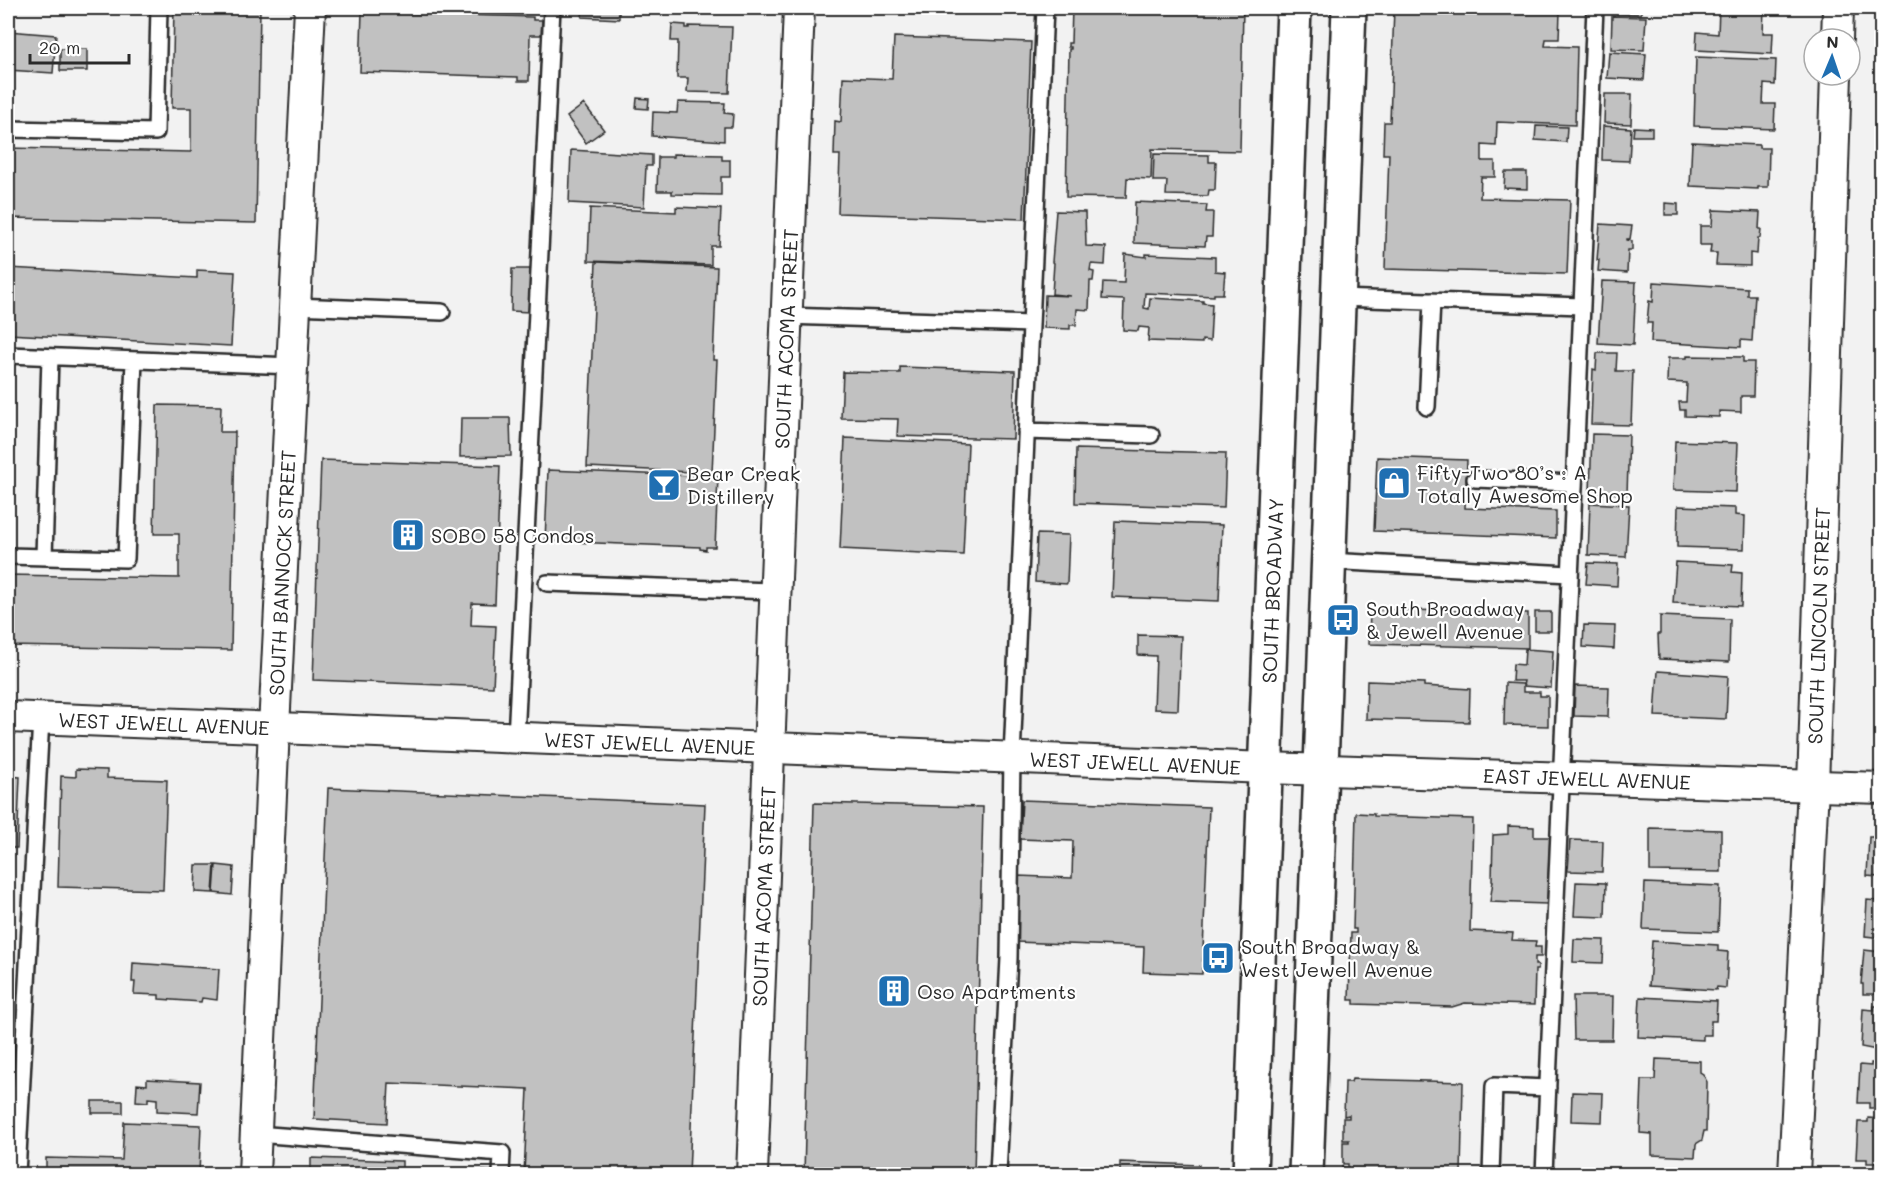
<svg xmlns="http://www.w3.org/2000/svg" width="1889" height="1182" font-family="Mali,sans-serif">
  <rect width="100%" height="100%" fill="#f2f2f2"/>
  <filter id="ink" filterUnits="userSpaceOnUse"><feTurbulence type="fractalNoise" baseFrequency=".0167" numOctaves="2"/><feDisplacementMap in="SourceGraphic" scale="12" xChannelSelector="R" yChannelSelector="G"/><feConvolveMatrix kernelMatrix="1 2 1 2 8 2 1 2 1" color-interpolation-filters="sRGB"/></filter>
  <g filter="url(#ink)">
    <path fill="#c1c1c1" stroke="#2b2b2b" stroke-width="1.5" d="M 174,8 L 260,8 L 256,223 L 8,218 L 8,148 L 191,152 L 191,108 L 172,108 Z
      M 583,8 L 619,8 L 619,19 L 582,17 Z
      M 1072,8 L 1243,8 L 1240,151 L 1152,149 L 1151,179 L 1127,178 L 1126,198 L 1066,197 L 1069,49 L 1071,49 L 1071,47 L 1068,47 L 1068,43 L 1071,43 Z
      M 1394,8 L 1547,8 L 1547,11 L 1560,12 L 1559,39 L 1546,39 L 1545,46 L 1577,47 L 1575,125 L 1497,122 L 1496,146 L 1482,145 L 1482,161 L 1495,161 L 1495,177 L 1481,177 L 1480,198 L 1570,200 L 1567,274 L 1385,269 L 1389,154 L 1383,154 L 1384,122 L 1390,122 Z
      M 1610,8 L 1641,8 L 1641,14 L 1609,13 Z
      M 1712,8 L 1764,8 L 1763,33 L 1773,33 L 1772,54 L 1696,50 L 1697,32 L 1718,34 L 1719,8 Z
      M 362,12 L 533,17 L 533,20 L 542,20 L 541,35 L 530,35 L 529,81 L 518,81 L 518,77 L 360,72 Z
      M 1612,16 L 1646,17 L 1644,50 L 1611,49 Z
      M 672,24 L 686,25 L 686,28 L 689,28 L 689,26 L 732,27 L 729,93 L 687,92 L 688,78 L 677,78 L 678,41 L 671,41 Z
      M 8,31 L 56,35 L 53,73 L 8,70 Z
      M 894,37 L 1031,42 L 1024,219 L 838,213 L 840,155 L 834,155 L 835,121 L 841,122 L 843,77 L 892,79 Z
      M 60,49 L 87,49 L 87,71 L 60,71 Z
      M 1609,52 L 1646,54 L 1644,80 L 1607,78 Z
      M 1696,57 L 1776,60 L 1775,85 L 1764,84 L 1763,104 L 1775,104 L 1774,129 L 1694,126 Z
      M 1605,94 L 1632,94 L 1631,124 L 1604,123 Z
      M 637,98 L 649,99 L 648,109 L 636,108 Z
      M 678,102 L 725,103 L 724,113 L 733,114 L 732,127 L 724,127 L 724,141 L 652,136 L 653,112 L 677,113 Z
      M 584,104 L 604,130 L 586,143 L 567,117 Z
      M 1536,126 L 1567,127 L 1566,142 L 1535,140 Z
      M 1603,126 L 1631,128 L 1629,161 L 1602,160 Z
      M 1634,127 L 1652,128 L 1652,136 L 1633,136 Z
      M 1692,142 L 1759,145 L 1759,148 L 1769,148 L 1768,187 L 1758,187 L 1758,189 L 1690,186 Z
      M 571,150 L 652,155 L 652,166 L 646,166 L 644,207 L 569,203 Z
      M 673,154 L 722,155 L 722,160 L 730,160 L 730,177 L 721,177 L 721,195 L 672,194 L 672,191 L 657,191 L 658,157 L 673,157 Z
      M 1154,154 L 1209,155 L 1209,162 L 1216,162 L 1215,190 L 1209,190 L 1208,196 L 1166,195 L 1167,181 L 1153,181 Z
      M 1505,172 L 1527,172 L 1527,189 L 1504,188 Z
      M 1135,202 L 1207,205 L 1206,212 L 1213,212 L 1212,237 L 1206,237 L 1205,246 L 1134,243 Z
      M 1665,203 L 1678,204 L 1678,215 L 1665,215 Z
      M 676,207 L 721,209 L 719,246 L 711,246 L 711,265 L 588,261 L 590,208 L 676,212 Z
      M 1713,210 L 1760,212 L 1759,229 L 1761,229 L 1760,238 L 1758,238 L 1757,254 L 1750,253 L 1750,266 L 1716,265 L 1717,253 L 1710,253 L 1711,245 L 1700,245 L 1700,226 L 1712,226 Z
      M 1056,211 L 1085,212 L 1086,246 L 1106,247 L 1105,265 L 1091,264 L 1090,271 L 1094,272 L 1093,281 L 1090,281 L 1089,310 L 1077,309 L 1076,325 L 1070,325 L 1070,329 L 1044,328 L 1045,295 L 1071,296 L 1052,294 L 1054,263 L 1052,262 Z
      M 1600,224 L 1632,226 L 1630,239 L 1627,239 L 1627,240 L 1632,241 L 1632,250 L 1628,250 L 1627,273 L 1598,271 L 1599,260 L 1597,260 Z
      M 1125,254 L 1146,257 L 1146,254 L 1215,257 L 1215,271 L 1225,272 L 1223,294 L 1214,294 L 1214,296 L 1145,293 L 1144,308 L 1149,309 L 1150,298 L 1203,301 L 1203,303 L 1212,304 L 1210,341 L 1202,340 L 1202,343 L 1148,341 L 1149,328 L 1139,327 L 1138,331 L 1123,330 L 1124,300 L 1102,299 L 1103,282 L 1124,283 Z
      M 596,262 L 717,267 L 713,360 L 717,360 L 712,473 L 587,467 Z
      M 8,268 L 197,278 L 197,270 L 235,272 L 231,346 L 8,334 Z
      M 512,269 L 530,269 L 529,312 L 511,311 Z
      M 1602,281 L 1636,282 L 1633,345 L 1598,343 Z
      M 1654,282 L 1747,288 L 1747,295 L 1755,295 L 1752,341 L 1741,340 L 1741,347 L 1651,342 L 1652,323 L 1647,323 L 1649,301 L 1653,302 Z
      M 1597,353 L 1617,353 L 1616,371 L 1633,371 L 1631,425 L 1591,424 L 1593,369 L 1596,370 Z
      M 1687,356 L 1743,357 L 1743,362 L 1754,362 L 1753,396 L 1741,396 L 1741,412 L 1719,411 L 1719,417 L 1685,416 L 1685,410 L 1680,410 L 1679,402 L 1686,402 L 1687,383 L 1667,382 L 1668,358 L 1687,358 Z
      M 900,367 L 1015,371 L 1013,439 L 897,436 L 898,419 L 841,418 L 843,372 L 900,373 Z
      M 157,405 L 221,406 L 220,432 L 235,432 L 231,650 L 8,646 L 8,575 L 179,578 L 179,534 L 154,534 Z
      M 461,418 L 510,418 L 511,456 L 460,457 Z
      M 1592,434 L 1629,435 L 1627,494 L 1590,492 Z
      M 845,438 L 968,444 L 963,555 L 840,549 Z
      M 1675,441 L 1738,443 L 1736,492 L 1673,490 Z
      M 1076,449 L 1226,453 L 1224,508 L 1075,503 Z
      M 1377,457 L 1467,460 L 1465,508 L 1556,511 L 1556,538 L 1374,531 Z
      M 321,460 L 500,466 L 495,604 L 472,603 L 471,625 L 496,626 L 493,687 L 313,680 Z
      M 548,470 L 718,477 L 715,547 L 706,547 L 706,550 L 700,549 L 700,547 L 545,541 Z
      M 1590,503 L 1629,505 L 1626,557 L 1588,555 Z
      M 1678,506 L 1735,508 L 1735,515 L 1745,516 L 1744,549 L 1677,547 Z
      M 1115,521 L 1222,525 L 1219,601 L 1112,597 Z
      M 1037,534 L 1069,535 L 1067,584 L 1035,582 Z
      M 1676,562 L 1733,565 L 1732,572 L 1742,573 L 1741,606 L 1673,603 Z
      M 1588,563 L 1618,564 L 1617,586 L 1586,584 Z
      M 1370,609 L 1528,613 L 1528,648 L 1369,644 Z
      M 1535,612 L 1551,612 L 1551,631 L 1535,631 Z
      M 1660,616 L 1730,619 L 1729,662 L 1659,659 L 1658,634 L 1660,634 Z
      M 1584,625 L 1615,626 L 1614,649 L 1583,647 Z
      M 1138,635 L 1181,636 L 1178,710 L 1154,709 L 1156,656 L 1138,655 Z
      M 1525,649 L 1553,651 L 1551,688 L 1523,686 L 1524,681 L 1512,681 L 1513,664 L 1524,665 Z
      M 1658,671 L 1728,676 L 1726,719 L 1655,716 Z
      M 1367,681 L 1424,683 L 1424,686 L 1470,689 L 1469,722 L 1366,719 Z
      M 1505,683 L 1523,684 L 1523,692 L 1540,692 L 1540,696 L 1548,696 L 1548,726 L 1504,725 Z
      M 1575,686 L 1609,687 L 1608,717 L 1574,716 Z
      M 76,769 L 107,770 L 107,778 L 167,780 L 163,890 L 58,887 L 61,776 L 76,777 Z
      M 8,776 L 20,777 L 17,848 L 8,848 Z
      M 328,788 L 705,804 L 689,1174 L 524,1174 L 528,1089 L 389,1083 L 387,1123 L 314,1119 Z
      M 1022,800 L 1209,807 L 1202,974 L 1143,972 L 1144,947 L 1016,942 L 1018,876 L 1072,878 L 1073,841 L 1020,839 Z
      M 814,803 L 983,807 L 974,1174 L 804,1174 Z
      M 1356,813 L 1374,814 L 1374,816 L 1473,819 L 1470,931 L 1513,933 L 1512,940 L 1536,941 L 1535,947 L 1541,947 L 1541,957 L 1535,957 L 1535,965 L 1538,965 L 1538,970 L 1535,970 L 1534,1005 L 1465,1003 L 1452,1007 L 1354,1004 L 1354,1000 L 1349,1000 L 1351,933 L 1356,933 L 1356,929 L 1353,929 Z
      M 1508,826 L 1534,827 L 1534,837 L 1550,837 L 1547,904 L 1490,902 L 1493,881 L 1492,881 L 1493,835 L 1508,834 Z
      M 1650,828 L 1721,830 L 1721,872 L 1650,871 Z
      M 1880,836 L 1882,836 L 1882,879 L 1878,879 L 1878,877 L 1867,876 L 1869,837 L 1880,837 Z
      M 1570,840 L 1603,841 L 1602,872 L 1568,871 Z
      M 196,865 L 215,865 L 213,893 L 195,892 Z
      M 216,865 L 234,867 L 232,895 L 214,893 Z
      M 1576,882 L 1606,883 L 1605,917 L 1574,916 Z
      M 1645,883 L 1720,886 L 1718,932 L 1643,929 Z
      M 1878,895 L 1882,895 L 1882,938 L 1865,936 L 1867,900 L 1878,901 Z
      M 1574,939 L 1604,940 L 1603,963 L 1573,962 Z
      M 1652,941 L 1718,945 L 1718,951 L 1728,952 L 1726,988 L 1717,987 L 1716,990 L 1649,986 Z
      M 1864,950 L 1882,952 L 1882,994 L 1863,994 L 1863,984 L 1861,984 Z
      M 133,963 L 219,969 L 217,1000 L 202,998 L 201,1002 L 159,999 L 159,995 L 134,994 L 135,982 L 132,982 Z
      M 1573,996 L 1613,996 L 1612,1040 L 1574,1040 Z
      M 1640,997 L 1717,1001 L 1716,1021 L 1711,1021 L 1711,1035 L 1703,1035 L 1703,1040 L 1638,1037 Z
      M 1874,1006 L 1882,1006 L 1882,1051 L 1861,1047 L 1863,1009 L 1874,1010 Z
      M 1656,1059 L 1700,1061 L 1700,1072 L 1703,1074 L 1707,1082 L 1706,1131 L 1704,1131 L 1702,1140 L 1696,1144 L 1695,1157 L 1652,1155 L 1652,1134 L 1640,1133 L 1642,1080 L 1655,1080 Z
      M 1871,1063 L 1882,1063 L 1882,1108 L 1869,1108 L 1869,1103 L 1858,1103 L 1860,1065 L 1871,1066 Z
      M 147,1079 L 200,1082 L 198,1113 L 157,1111 L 157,1099 L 148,1098 L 148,1102 L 136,1101 L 137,1084 L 147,1085 Z
      M 1352,1079 L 1463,1082 L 1461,1174 L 1342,1174 L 1342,1167 L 1348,1168 L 1348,1164 L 1343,1164 L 1343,1142 L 1349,1142 L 1349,1140 L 1343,1140 L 1343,1118 L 1349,1118 L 1349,1115 L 1344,1116 L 1345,1082 L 1351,1082 Z
      M 1572,1092 L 1603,1093 L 1602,1122 L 1571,1121 Z
      M 92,1101 L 123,1101 L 123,1113 L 92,1113 Z
      M 1868,1118 L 1882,1119 L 1882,1163 L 1867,1163 L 1867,1159 L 1856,1159 L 1858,1122 L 1868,1122 Z
      M 124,1122 L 201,1125 L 199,1174 L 46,1174 L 46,1158 L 122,1160 Z
      M 311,1158 L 402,1161 L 402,1174 L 311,1174 Z
      M 1120,1162 L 1199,1165 L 1198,1174 L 1120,1174 Z
      M 468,1170 L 493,1171 L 492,1174 L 468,1174 Z
      M 1662,1170 L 1706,1170 L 1706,1174 L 1662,1174 Z"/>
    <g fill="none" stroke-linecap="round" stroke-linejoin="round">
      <g stroke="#2b2b2b" stroke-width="20">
        <path id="service" d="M 8,129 L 156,132 L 159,8
          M 1338,298 L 1582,306
          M 295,306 L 442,312
          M 786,316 L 1031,324
          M 8,355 L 293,366
          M 1427,407 L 1432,301
          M 1026,431 L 1151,435
          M 1475,479 L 1574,483
          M 8,556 L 126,559 L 134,360
          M 44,557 L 50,357
          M 1328,561 L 1570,574
          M 547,583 L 774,591
          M 516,738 L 552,8
          M 256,1134 L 502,1153 L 501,1174
          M 17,1174 L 41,718
          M 998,1174 L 1009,958 L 1012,757 L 1045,8
          M 1491,1174 L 1494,1086 L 1548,1088
          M 1544,1174 L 1595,8"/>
      </g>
      <g stroke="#2b2b2b" stroke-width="34">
        <g id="minor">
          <path d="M 1837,39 L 1838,8"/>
          <path id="s1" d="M 8,717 L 1266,768 L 1882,788"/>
          <path id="s2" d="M 254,1174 L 274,728 L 310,8"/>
          <path id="s3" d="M 752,1174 L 799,8"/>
          <path id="s4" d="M 1794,1174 L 1813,786 L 1836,75"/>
        </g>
      </g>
      <g stroke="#2b2b2b" stroke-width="38">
        <g id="primary">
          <path id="s5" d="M 1250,1174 L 1294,8"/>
          <path d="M 1306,1174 L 1349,8"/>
        </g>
      </g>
      <use href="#service" stroke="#fff" stroke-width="15"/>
      <use href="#minor" stroke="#fff" stroke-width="30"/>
      <use href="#primary" stroke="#fff" stroke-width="33"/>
    </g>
  </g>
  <defs>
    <g id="shop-square" transform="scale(1.725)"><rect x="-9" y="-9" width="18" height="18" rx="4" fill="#1f6fb2" stroke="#fff"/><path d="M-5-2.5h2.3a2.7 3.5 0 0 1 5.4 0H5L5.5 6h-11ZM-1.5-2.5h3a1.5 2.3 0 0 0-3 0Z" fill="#fff"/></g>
    <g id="bar-square" transform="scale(1.725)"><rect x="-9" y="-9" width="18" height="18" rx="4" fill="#1f6fb2" stroke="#fff"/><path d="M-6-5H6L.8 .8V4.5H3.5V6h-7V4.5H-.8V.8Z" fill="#fff"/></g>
    <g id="building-square" transform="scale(1.725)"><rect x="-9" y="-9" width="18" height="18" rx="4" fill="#1f6fb2" stroke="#fff"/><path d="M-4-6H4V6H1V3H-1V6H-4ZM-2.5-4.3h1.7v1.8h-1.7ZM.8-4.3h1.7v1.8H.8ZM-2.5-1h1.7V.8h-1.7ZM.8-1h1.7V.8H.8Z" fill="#fff"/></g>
    <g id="bus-square" transform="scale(1.725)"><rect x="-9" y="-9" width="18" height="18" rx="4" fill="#1f6fb2" stroke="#fff"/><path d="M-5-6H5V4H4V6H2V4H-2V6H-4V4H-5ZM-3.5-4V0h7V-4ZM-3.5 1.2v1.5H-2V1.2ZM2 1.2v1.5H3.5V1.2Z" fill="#fff"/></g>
  </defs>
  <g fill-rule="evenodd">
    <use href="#shop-square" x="1394" y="483"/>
    <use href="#bar-square" x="664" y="485"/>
    <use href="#building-square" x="408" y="535"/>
    <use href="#bus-square" x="1343" y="620"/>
    <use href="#bus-square" x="1218" y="958"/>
    <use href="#building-square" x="894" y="991"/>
  </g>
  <g text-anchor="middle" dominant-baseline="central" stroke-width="4.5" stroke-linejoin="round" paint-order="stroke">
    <g font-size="20" fill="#2b2b2b" stroke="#fff">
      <text stroke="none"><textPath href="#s3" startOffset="836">SOUTH ACOMA STREET</textPath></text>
      <text stroke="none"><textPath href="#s2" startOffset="602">SOUTH BANNOCK STREET</textPath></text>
      <text stroke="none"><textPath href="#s5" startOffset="584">SOUTH BROADWAY</textPath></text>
      <text stroke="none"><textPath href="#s4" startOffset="549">SOUTH LINCOLN STREET</textPath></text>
      <text stroke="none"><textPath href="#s1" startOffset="156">WEST JEWELL AVENUE</textPath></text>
      <text stroke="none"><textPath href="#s1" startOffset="642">WEST JEWELL AVENUE</textPath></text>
      <text stroke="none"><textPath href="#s1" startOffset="1128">WEST JEWELL AVENUE</textPath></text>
      <text stroke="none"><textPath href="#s1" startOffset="1580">EAST JEWELL AVENUE</textPath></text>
      <text stroke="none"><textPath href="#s3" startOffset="278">SOUTH ACOMA STREET</textPath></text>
    </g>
    <g font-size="20" fill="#2b2b2b" stroke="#fff" text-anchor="start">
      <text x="1417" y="472">Fifty-Two 80’s : A<tspan x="1417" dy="23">Totally Awesome Shop</tspan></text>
      <text x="687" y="473">Bear Creak<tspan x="687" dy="23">Distillery</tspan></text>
      <text x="431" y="535">SOBO 58 Condos</text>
      <text x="1366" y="608">South Broadway<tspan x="1366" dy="23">&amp; Jewell Avenue</tspan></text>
      <text x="1241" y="946">South Broadway &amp;<tspan x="1241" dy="23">West Jewell Avenue</tspan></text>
      <text x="917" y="991">Oso Apartments</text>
    </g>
  </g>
  <rect width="1889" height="1182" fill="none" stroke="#fff" stroke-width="30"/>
  <rect x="15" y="15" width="1859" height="1152" fill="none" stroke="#2b2b2b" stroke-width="2" filter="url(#ink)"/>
  <g transform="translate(1832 57) rotate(2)"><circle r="28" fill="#ffffff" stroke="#aaaaaa" stroke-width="1.5"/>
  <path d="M0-4.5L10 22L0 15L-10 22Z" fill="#1f6fb2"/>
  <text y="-9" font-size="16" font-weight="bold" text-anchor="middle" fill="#2b2b2b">N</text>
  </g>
  <path d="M30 54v9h99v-9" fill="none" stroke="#2b2b2b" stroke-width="3"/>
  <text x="39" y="54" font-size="18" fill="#2b2b2b" stroke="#ffffff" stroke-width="4.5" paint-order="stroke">20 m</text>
</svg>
